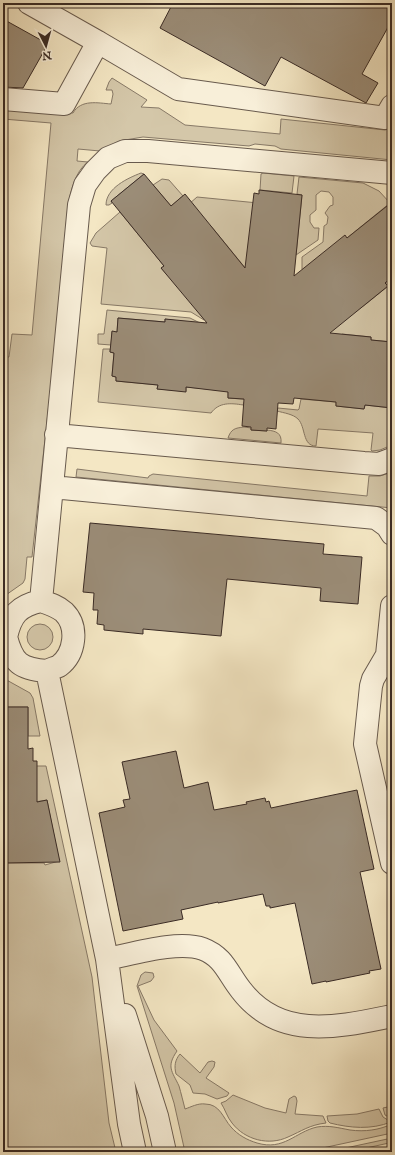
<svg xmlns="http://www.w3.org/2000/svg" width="395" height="1155" font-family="'IM FELL English',serif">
  <rect width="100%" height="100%" fill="#f4e7c4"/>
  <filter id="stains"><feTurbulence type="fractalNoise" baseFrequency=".005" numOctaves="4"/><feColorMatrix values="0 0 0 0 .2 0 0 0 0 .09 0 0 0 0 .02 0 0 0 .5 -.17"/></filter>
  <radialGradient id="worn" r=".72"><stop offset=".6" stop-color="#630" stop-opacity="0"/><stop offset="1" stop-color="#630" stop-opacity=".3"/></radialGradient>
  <path fill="#d4c7a9" stroke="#877967" d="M 112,78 L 147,100 L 141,107 L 159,108 L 185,125 L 280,134 L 281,119 L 385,130 L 392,128 L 392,160 L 281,149 L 275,146 L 255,144 L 249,146 L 143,137 L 119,141 L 100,151 L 78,149 L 77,161 L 88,162 C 75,171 71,191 68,205 L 51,385 L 32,557 L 27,557 L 25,579 L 23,583 L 3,597 L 3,357 L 9,357 L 12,334 L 32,335 L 51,123 L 3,119 L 3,107 L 73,113 C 81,99 98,103 111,104 L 113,94 L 112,90 L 106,90 L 109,82 Z
    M 141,173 L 144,174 L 111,201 L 112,203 L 109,205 L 106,205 C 106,188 128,178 141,173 Z
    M 263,173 L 294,176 L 292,193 L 260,190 L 261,174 Z
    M 299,177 L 363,183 L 379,191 L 390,203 L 347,238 L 345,236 L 305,273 L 302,269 L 302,257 L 323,242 L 324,226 L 327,224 L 328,217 L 325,213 L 330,206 L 333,205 L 333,197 L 329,192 L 321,191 L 316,195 L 316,210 L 310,215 L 310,222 L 314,228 L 319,228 L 318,240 L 296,255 L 302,195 L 297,194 Z
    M 162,179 L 169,180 L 183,196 L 171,206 L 153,185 Z
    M 197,197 L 258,203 L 251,275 L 211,226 L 208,227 L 189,204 Z
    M 120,212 L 164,266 L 161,268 L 205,315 L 204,320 L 191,312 L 101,304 L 107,248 L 92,246 L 90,243 L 96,233 Z
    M 392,277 L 392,342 L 371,340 L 371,337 L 342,334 L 341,338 L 326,332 L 366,304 L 387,287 L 385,283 Z
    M 107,310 L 190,318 L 204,325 L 165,319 L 165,322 L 118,318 L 117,332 L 112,332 L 111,345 L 98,344 L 98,334 L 104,334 Z
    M 103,349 L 110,349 L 110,352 L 114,353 L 112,376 L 116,377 L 116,381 L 158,385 L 157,389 L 186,391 L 186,387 L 228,391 L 228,398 L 254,400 L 244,402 L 243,405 C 231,403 219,402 211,413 L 98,402 Z
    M 301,399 L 336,402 L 336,406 L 364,409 L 365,405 L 392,408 L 392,445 L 380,450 L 372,451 L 371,450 L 373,433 L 318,429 L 316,446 C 302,446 306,427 298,419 C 293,414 284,413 277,411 L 278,408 L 298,410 L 299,409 Z
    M 244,427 L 251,428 L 251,430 L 267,431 L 267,430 C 276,431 282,433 281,443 L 228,438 C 231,429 235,428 244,427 Z
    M 77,469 L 148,478 L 149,476 L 153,474 L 367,496 L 369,476 L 380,476 L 392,472 L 392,508 L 76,477 Z
    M27 637a13 13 0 1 1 26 0a13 13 0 1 1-26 0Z
    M 3,678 L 30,693 L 33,698 L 40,736 L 28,736 L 28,707 L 3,707 Z
    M 37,766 L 46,766 L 92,977 L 109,1123 L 116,1152 L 3,1152 L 3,865 L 4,863 L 44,863 L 45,865 L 59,861 L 47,800 L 34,802 L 3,802 L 3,783 Z
    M 145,972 L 153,973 L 154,977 L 151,981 L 138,986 L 154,1020 L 177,1051 C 166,1067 172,1071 179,1086 C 181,1093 183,1101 185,1109 C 191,1107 198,1103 205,1104 C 220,1104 223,1118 231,1127 C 238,1135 247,1140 257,1143 C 284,1151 295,1132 317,1127 C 329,1125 339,1128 350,1130 C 365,1132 379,1130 392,1124 L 392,1133 L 304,1152 L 185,1152 L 174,1103 L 137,986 L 141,975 Z
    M 180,1054 L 200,1073 L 208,1062 L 212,1061 L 215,1062 L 214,1067 L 206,1078 L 229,1093 L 227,1096 L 217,1099 L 205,1094 L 193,1093 L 190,1085 L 176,1074 C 174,1066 175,1060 180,1054 Z
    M 233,1095 L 265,1108 L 286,1113 L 289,1099 L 294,1096 L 296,1097 L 297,1101 L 295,1114 L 323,1116 L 326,1123 C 309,1125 302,1131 288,1137 C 269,1146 245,1140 232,1123 C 227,1117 225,1109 221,1103 L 226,1101 Z
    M 392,1106 L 392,1119 L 385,1115 L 383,1108 Z
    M 379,1109 L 383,1117 L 391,1122 C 371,1130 350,1128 330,1123 L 328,1121 L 327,1116 L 357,1114 Z
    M 392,1138 L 392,1142 L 389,1143 L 348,1152 L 327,1152 Z"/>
  <path fill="#9b8d78" stroke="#3a2b25" d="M 173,3 L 392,3 L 392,20 L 362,74 L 378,83 L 366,103 L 281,57 L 265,86 L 160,28 Z
    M 3,19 L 48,44 L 23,88 L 3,87 Z
    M 144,174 L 171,206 L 185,194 L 245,268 L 254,193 L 259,194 L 259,190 L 302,195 L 294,276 L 345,235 L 347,238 L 392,202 L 392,277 L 385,283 L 388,286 L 330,333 L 371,337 L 371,340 L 392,342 L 392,408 L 365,405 L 364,409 L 336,406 L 336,402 L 294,398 L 293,404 L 278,403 L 276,429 L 267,428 L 267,431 L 251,430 L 251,427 L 242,426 L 244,399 L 228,398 L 228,392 L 186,387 L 186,392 L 157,389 L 158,385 L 116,381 L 116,377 L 112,376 L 114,353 L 110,352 L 112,331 L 117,332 L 118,318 L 165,322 L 165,319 L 207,323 L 161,268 L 164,266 L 111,201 Z
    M 90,523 L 324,544 L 323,554 L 362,557 L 358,604 L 320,601 L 321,588 L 227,579 L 221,636 L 143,629 L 143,634 L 104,630 L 104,625 L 97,624 L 98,610 L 93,610 L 94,593 L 83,592 Z
    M 3,707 L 28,707 L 28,749 L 33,748 L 33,761 L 37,761 L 37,802 L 47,800 L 60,862 L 3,863 Z
    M 176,751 L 184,788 L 208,782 L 214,810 L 247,804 L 246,802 L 265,798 L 266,802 L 269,801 L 271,808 L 357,790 L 374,869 L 360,872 L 381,969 L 369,971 L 370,973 L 326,982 L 326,981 L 312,984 L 295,903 L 270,908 L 270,906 L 266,906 L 263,894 L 218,903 L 218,902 L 181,910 L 183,919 L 123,931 L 99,813 L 125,807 L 123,800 L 130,799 L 122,762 Z"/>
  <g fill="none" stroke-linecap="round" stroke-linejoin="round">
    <g stroke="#685a4d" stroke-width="24">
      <path id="minor" d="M 29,3 L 98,42
        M 3,99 L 64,104 L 98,42 L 178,89 L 385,118 L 392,106
        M 56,435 L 364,463 L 379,464 L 392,459
        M 52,487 L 376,518 L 387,526 L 392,534
        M 41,601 C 50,604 57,606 64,612 C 79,627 75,654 59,666 C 55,668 50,669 47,671 L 107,959 L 129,1124 L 135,1152
        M 392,606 L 387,655 L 373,679 L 371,686 L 365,744 L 392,863
        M 3,637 L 6,637 C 11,615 18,606 41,601 L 79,205 L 85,185 L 95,171 L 108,158 L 125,151 L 148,151 L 392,173
        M 6,637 C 13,663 20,669 47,671
        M 107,959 C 133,954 178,940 203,949 C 224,957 228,974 241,990 C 280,1041 338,1027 392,1016
        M 125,1015 L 157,1116 L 165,1152"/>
    </g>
    <use href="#minor" stroke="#f8efd9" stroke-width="22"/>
  </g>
  <rect width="395" height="1155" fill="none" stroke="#f4e7c4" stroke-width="16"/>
  <rect x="4" y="4" width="387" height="1147" fill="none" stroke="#3a2b25" stroke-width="2"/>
  <rect x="8" y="8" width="379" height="1139" fill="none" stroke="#3a2b25"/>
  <g transform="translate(46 46) rotate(174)" stroke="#f8efd9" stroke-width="3" paint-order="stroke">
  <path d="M0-3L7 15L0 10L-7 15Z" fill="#3a2b25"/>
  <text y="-6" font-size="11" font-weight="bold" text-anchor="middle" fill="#3a2b25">N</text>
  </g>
  <rect width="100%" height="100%" filter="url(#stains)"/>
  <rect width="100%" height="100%" fill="url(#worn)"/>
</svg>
